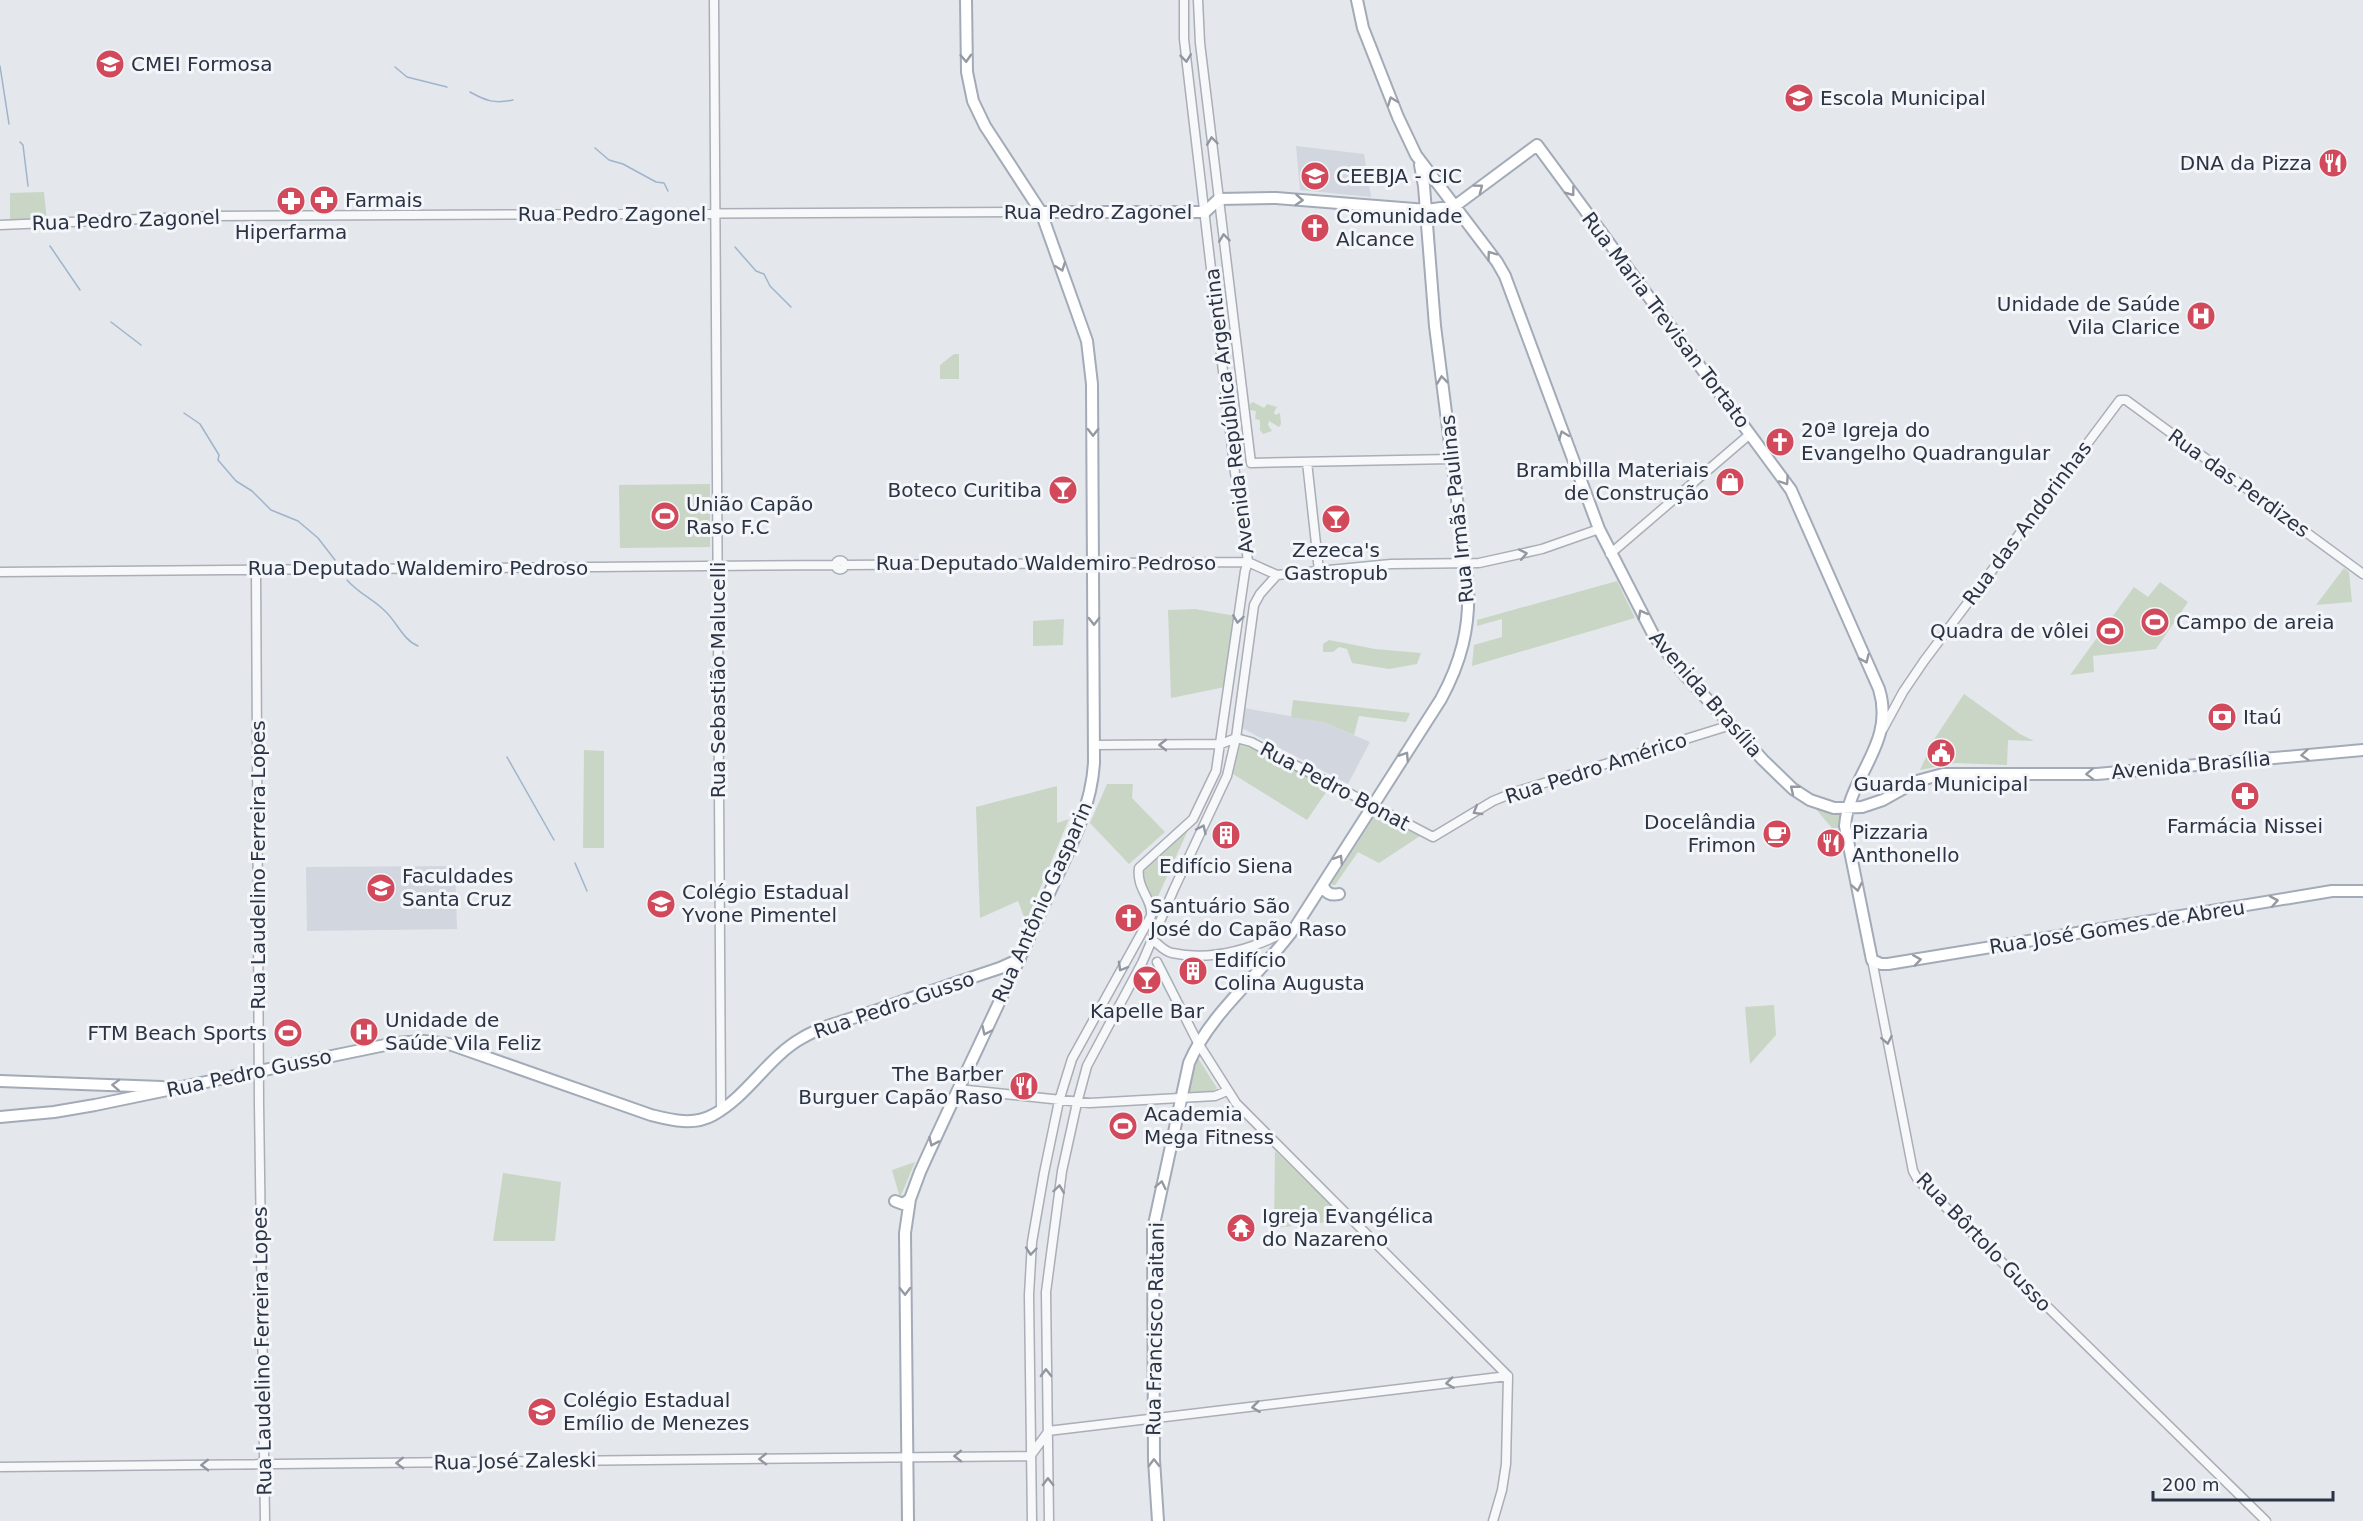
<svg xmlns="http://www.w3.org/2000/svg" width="2363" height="1521" font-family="'DejaVu Sans',sans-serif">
  <rect width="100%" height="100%" fill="#e4e7ec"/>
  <path fill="#d2d6de" d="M 1296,146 L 1364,154 L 1371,197 L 1300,190 Z
    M 1244,708 L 1323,722 L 1370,742 L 1348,784 L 1242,728 Z
    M 455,866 L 457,929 L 307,931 L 306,867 Z"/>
  <path fill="#c9d6c5" d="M 44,192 L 47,221 L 10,222 L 10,193 Z
    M 954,354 L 959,354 L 959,379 L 940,379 L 940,365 Z
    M 1253,402 L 1264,408 L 1267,404 L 1277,407 L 1274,412 L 1275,415 L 1280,413 L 1281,424 L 1279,427 L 1269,421 L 1268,425 L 1272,431 L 1263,434 L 1260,430 L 1260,420 L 1255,419 L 1256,411 L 1250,410 L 1250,404 Z
    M 710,484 L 710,547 L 620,548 L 619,485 Z
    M 2344,568 L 2349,572 L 2352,602 L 2316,605 Z
    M 1617,581 L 1635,618 L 1472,666 L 1474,645 L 1502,637 L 1502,619 L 1477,626 L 1477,620 Z
    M 2160,582 L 2188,602 L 2156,649 L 2093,656 L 2094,672 L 2070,675 L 2134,587 L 2148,597 Z
    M 1195,609 L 1236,616 L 1225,687 L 1171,698 L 1168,610 Z
    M 1064,619 L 1063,645 L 1033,646 L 1033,621 Z
    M 1329,640 L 1375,649 L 1421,653 L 1417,664 L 1389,669 L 1352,663 L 1347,649 L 1339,647 L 1333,652 L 1323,652 L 1323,644 Z
    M 1964,694 L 2020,734 L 2034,741 L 2008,740 L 2007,765 L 1955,763 L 1920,770 L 1935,738 Z
    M 1293,700 L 1410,713 L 1406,722 L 1359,716 L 1354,735 L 1323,722 L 1291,717 Z
    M 1240,745 L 1251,748 L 1329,788 L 1307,820 L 1233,774 Z
    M 584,750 L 604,751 L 604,848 L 583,848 Z
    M 1107,784 L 1133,784 L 1132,798 L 1165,832 L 1129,864 L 1090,823 Z
    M 1057,786 L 1057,823 L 1069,819 L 1026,922 L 1018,901 L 980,918 L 976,807 Z
    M 1814,807 L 1843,813 L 1842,828 L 1832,828 Z
    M 1376,814 L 1420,836 L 1379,863 L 1358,852 L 1335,885 L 1332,885 L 1332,883 Z
    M 1188,830 L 1155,903 C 1147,891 1139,880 1146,865 Z
    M 1774,1005 L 1776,1035 L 1750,1064 L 1745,1007 Z
    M 1198,1058 L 1217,1088 L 1212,1092 L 1187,1092 Z
    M 1275,1151 L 1346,1220 L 1274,1228 Z
    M 915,1162 L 900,1198 L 892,1170 Z
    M 503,1173 L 561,1182 L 555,1241 L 493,1241 Z"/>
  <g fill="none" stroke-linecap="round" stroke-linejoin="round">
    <path stroke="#9fb4cc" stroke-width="1.5" d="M 0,66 L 9,124
      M 395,67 L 407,77 L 447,87
      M 470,92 C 486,101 495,104 513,100
      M 20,142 L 23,145 L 28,186
      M 595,148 L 609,160 L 623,164 L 656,182 L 664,183 L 668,191
      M 50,246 L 80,290
      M 735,247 L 756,271 L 764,274 L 770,286 L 791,307
      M 111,322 L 141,345
      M 184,413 L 200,424 L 219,455 L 218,460 L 236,481 L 252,491 L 271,510 L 298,521 L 318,538 L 335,560
      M 347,580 C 358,593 373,599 385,611 C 397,622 403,640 418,646
      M 507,757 L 554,840
      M 575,863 L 587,891"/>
    <g stroke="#a9aeb7" stroke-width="11">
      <path id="minor" d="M 714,0 L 721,1108
        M 1198,0 L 1200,43 L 1251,463
        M 0,225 L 213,216 L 1041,212
        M 1307,462 L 1319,571
        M 1251,463 L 1452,459
        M 1610,554 L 1750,434
        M835.5 565a4.5 4.5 0 1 1 9 0a4.5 4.5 0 1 1-9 0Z
        M 845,565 L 1248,562 L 1277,575
        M 256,570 L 259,1104 L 265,1521
        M 0,572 L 836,565
        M 1277,575 L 1391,564 L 1479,563 L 1542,549 L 1599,529
        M 1883,729 L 1903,692 L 1924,661 L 2120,400 L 2126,400 L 2363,574
        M 1236,738 L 1251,742 L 1433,837 L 1493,801 L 1515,792 L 1731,725
        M 1095,745 L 1221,744 L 1236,738
        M 1153,940 C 1158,944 1165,952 1172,953 C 1214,962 1256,948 1293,928
        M 1872,960 L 1913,1171 L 1918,1180 L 2266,1521
        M 1157,962 L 1198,1043 L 1236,1103 L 1508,1376
        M 958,1089 L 1090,1103 L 1215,1096 L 1227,1091
        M 1048,1431 L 1508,1376
        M 1031,1455 L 1048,1432
        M 0,1467 L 1030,1456
        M 1032,1521 L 1029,1295 L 1032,1242 L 1044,1173 L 1059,1101 L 1072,1059 L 1151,916 C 1153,899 1136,889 1139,868 L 1193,819 L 1216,771 L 1245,571 L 1248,562 L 1241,500 L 1235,473 L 1184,39 L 1184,0
        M 1049,1521 L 1046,1292 L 1062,1171 L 1077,1103 L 1087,1066 L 1142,963 L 1174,889 L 1227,776 L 1236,738 L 1254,605 L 1260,594 L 1277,575
        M 1493,1521 L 1502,1490 L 1506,1464 L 1508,1376"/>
    </g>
    <g stroke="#a3abb8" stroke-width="14">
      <path id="major" d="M 1357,0 L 1363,28 L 1398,117 L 1416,155 L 1497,262 L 1505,276 L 1599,529 L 1654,636 L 1684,674 L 1763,760 L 1793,789 L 1810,800 L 1834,808 L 1862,807 L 1883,800 L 1917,781 L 1943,774 L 2097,774 L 2363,750
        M 1041,212 L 1205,212 L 1219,199 L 1276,198 L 1427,210 L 1455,206 L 1537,145 L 1791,490 L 1879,689 C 1896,744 1849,775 1845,826 L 1872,960 L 1881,964 L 1888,964 L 2332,891 L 2363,891
        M 1323,885 C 1325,893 1331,896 1339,894
        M 0,1081 L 162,1087
        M 0,1117 L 54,1112 L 95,1105 L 395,1043 L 424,1041 L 449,1044 L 651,1115 C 671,1120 693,1126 713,1115 C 748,1096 768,1057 802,1038 C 824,1025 851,1019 875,1011 C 917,996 958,982 1000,968 L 1020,959
        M 895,1201 L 903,1204 L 910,1199
        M 908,1521 L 905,1233 L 910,1199 L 920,1172 C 961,1081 1006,991 1046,900 C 1066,856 1091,812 1094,763 L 1092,384 L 1087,341 L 1041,212 L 985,126 L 973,101 L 967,72 L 966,0
        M 1158,1521 L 1154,1460 L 1153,1229 L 1189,1063 C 1211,1011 1263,973 1296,926 L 1441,699 C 1461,662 1470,628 1468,586 L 1435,326 L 1424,186 L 1420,165"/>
    </g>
    <use href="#minor" stroke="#f7f8fa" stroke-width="8"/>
    <use href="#major" stroke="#fff" stroke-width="10"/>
  </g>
  <defs><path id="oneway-chevron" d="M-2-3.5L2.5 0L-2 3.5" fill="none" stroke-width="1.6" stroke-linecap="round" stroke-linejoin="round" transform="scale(1.5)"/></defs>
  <g stroke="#959aa2">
    <use href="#oneway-chevron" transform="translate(966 58) rotate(87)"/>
    <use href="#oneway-chevron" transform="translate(1392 101) rotate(-111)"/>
    <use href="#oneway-chevron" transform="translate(1479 188) rotate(-37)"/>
    <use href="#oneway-chevron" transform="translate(1571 192) rotate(53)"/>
    <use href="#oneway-chevron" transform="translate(1299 200) rotate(4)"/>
    <use href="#oneway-chevron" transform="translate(1491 255) rotate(-126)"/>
    <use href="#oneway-chevron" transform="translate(1061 267) rotate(70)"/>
    <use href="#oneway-chevron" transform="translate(1442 380) rotate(-97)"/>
    <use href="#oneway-chevron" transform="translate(1093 432) rotate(90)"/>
    <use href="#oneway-chevron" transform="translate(1563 435) rotate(-111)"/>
    <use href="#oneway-chevron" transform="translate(1785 481) rotate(56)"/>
    <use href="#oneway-chevron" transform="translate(1642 614) rotate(-119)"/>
    <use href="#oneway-chevron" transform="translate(1094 621) rotate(90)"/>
    <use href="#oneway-chevron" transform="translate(1865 659) rotate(66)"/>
    <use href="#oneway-chevron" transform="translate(2305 755) rotate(175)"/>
    <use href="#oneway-chevron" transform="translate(1405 756) rotate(-57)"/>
    <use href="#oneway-chevron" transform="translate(2090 774) rotate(178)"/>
    <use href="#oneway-chevron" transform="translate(1794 789) rotate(-141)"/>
    <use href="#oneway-chevron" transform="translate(1339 859) rotate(-58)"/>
    <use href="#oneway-chevron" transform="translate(1857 887) rotate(79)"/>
    <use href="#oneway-chevron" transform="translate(2274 901) rotate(-10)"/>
    <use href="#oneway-chevron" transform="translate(1917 960) rotate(-9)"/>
    <use href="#oneway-chevron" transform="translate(986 1031) rotate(115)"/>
    <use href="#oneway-chevron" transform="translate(116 1085) rotate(-178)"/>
    <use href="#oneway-chevron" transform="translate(933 1142) rotate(114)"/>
    <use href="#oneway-chevron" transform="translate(1161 1185) rotate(-78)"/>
    <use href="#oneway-chevron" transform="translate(905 1291) rotate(89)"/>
    <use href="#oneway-chevron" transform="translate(1154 1463) rotate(-91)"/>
  </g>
  <g stroke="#9196a0">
    <use href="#oneway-chevron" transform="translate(1186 58) rotate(83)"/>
    <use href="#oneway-chevron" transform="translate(1212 141) rotate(-97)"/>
    <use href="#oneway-chevron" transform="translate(1224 238) rotate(-97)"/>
    <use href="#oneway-chevron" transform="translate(1523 554) rotate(-12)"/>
    <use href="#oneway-chevron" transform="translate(1238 619) rotate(98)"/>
    <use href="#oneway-chevron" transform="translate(1163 745) rotate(180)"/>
    <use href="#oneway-chevron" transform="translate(1477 811) rotate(149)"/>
    <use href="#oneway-chevron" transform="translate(1202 829) rotate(-65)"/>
    <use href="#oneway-chevron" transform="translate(1122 967) rotate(120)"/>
    <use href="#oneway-chevron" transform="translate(1887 1040) rotate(79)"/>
    <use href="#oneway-chevron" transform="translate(1059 1189) rotate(-82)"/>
    <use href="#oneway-chevron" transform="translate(1031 1251) rotate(95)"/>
    <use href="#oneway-chevron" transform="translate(1046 1373) rotate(-91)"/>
    <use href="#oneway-chevron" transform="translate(1450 1383) rotate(173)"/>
    <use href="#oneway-chevron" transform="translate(1256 1407) rotate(173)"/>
    <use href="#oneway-chevron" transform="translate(958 1456) rotate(179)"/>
    <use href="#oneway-chevron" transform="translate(763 1459) rotate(179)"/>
    <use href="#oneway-chevron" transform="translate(400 1463) rotate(179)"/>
    <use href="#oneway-chevron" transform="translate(205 1465) rotate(179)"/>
    <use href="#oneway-chevron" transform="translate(1048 1482) rotate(-91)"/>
  </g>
  <defs>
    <g id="school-disc" transform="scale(1.5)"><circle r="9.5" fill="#d1495b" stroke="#f4f6f9"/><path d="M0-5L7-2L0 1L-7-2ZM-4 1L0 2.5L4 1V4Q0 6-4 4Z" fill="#fff"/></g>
    <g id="restaurant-disc" transform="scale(1.5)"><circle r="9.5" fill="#d1495b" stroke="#f4f6f9"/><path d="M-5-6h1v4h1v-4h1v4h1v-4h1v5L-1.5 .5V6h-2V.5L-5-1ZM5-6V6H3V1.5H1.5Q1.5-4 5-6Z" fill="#fff"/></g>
    <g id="pharmacy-disc" transform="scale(1.5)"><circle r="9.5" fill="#d1495b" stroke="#f4f6f9"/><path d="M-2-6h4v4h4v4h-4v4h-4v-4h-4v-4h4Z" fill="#fff"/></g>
    <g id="church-disc" transform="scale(1.5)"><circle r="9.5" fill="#d1495b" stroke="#f4f6f9"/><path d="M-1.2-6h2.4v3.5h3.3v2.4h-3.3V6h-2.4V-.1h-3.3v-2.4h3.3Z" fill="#fff"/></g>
    <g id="hospital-disc" transform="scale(1.5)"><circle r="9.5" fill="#d1495b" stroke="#f4f6f9"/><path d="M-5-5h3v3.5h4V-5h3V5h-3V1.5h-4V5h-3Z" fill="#fff"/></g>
    <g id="shop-disc" transform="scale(1.5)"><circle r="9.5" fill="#d1495b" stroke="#f4f6f9"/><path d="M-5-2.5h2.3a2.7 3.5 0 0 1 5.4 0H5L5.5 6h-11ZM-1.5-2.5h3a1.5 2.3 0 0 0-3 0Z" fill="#fff"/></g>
    <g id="bar-disc" transform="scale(1.5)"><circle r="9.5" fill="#d1495b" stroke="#f4f6f9"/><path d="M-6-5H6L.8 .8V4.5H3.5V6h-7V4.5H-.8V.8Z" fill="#fff"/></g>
    <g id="stadium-disc" transform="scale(1.5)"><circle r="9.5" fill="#d1495b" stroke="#f4f6f9"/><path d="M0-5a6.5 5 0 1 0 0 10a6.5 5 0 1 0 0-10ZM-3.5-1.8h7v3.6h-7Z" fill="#fff"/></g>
    <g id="bank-disc" transform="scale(1.5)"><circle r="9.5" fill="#d1495b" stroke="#f4f6f9"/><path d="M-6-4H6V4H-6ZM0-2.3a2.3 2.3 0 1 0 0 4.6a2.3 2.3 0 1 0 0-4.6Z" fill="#fff"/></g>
    <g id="civic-disc" transform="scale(1.5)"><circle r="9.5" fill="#d1495b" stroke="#f4f6f9"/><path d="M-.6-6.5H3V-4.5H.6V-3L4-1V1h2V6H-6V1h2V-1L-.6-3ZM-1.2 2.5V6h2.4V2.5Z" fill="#fff"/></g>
    <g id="cafe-disc" transform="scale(1.5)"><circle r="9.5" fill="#d1495b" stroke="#f4f6f9"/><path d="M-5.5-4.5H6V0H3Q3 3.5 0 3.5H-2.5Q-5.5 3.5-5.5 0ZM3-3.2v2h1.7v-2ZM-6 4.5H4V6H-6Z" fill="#fff"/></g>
    <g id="building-disc" transform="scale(1.5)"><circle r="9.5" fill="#d1495b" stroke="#f4f6f9"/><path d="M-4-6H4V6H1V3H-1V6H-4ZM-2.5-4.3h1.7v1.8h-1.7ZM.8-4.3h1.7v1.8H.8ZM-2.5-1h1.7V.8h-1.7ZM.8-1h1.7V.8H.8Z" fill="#fff"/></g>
    <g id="university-disc" transform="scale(1.5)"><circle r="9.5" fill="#d1495b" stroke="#f4f6f9"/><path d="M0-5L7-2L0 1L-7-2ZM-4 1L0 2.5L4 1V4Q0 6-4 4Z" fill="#fff"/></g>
    <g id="temple-disc" transform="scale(1.5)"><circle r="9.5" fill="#d1495b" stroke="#f4f6f9"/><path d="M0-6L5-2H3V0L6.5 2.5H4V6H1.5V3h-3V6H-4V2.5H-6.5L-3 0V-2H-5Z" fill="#fff"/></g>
  </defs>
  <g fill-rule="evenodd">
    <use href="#school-disc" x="110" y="64"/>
    <use href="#school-disc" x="1799" y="98"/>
    <use href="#restaurant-disc" x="2333" y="163"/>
    <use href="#school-disc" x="1315" y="176"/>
    <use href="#pharmacy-disc" x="324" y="200"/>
    <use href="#pharmacy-disc" x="291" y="201"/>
    <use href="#church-disc" x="1315" y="228"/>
    <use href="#hospital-disc" x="2201" y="316"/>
    <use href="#church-disc" x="1780" y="442"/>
    <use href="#shop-disc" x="1730" y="482"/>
    <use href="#bar-disc" x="1063" y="490"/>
    <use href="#stadium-disc" x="665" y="516"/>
    <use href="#bar-disc" x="1336" y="519"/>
    <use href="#stadium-disc" x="2155" y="622"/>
    <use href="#stadium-disc" x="2110" y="631"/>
    <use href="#bank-disc" x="2222" y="717"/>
    <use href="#civic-disc" x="1941" y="753"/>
    <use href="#pharmacy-disc" x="2245" y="796"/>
    <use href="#cafe-disc" x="1777" y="834"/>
    <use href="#building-disc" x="1226" y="835"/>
    <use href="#restaurant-disc" x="1831" y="843"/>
    <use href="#university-disc" x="381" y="888"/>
    <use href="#school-disc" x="661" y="904"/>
    <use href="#church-disc" x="1129" y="918"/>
    <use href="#building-disc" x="1193" y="971"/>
    <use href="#bar-disc" x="1147" y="980"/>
    <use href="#hospital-disc" x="364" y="1032"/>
    <use href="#stadium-disc" x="288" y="1033"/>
    <use href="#restaurant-disc" x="1024" y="1086"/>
    <use href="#stadium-disc" x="1123" y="1126"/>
    <use href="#temple-disc" x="1241" y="1228"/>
    <use href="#school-disc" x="542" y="1412"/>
  </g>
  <g text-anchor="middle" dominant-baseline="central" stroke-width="6" stroke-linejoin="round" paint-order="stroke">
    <g font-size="20" fill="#2b3445" stroke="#f4f6f9" text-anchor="start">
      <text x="131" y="64">CMEI Formosa</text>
      <text x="1820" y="98">Escola Municipal</text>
      <text x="2312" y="163" text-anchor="end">DNA da Pizza</text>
      <text x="1336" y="176">CEEBJA - CIC</text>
      <text x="345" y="200">Farmais</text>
      <text x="1336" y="216">Comunidade<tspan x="1336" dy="23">Alcance</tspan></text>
      <text x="291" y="232" text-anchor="middle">Hiperfarma</text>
      <text x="2180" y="304" text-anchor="end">Unidade de Saúde<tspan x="2180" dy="23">Vila Clarice</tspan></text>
      <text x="1801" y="430">20ª Igreja do<tspan x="1801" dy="23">Evangelho Quadrangular</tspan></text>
      <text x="1709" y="470" text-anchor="end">Brambilla Materiais<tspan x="1709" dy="23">de Construção</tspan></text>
      <text x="1042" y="490" text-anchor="end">Boteco Curitiba</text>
      <text x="686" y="504">União Capão<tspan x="686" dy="23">Raso F.C</tspan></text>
      <text x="1336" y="550" text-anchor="middle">Zezeca's<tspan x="1336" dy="23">Gastropub</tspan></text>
      <text x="2176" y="622">Campo de areia</text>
      <text x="2089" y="631" text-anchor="end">Quadra de vôlei</text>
      <text x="2243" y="717">Itaú</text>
      <text x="1941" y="784" text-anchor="middle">Guarda Municipal</text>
      <text x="1756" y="822" text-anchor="end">Docelândia<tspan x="1756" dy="23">Frimon</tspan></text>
      <text x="2245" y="826" text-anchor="middle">Farmácia Nissei</text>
      <text x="1852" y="832">Pizzaria<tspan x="1852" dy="23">Anthonello</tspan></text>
      <text x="1226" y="866" text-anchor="middle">Edifício Siena</text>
      <text x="402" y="876">Faculdades<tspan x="402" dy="23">Santa Cruz</tspan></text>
      <text x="682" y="892">Colégio Estadual<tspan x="682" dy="23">Yvone Pimentel</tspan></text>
      <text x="1150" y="906">Santuário São<tspan x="1150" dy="23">José do Capão Raso</tspan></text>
      <text x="1214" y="960">Edifício<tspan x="1214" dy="23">Colina Augusta</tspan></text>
      <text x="1147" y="1011" text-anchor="middle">Kapelle Bar</text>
      <text x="385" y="1020">Unidade de<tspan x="385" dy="23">Saúde Vila Feliz</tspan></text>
      <text x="267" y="1033" text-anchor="end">FTM Beach Sports</text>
      <text x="1003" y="1074" text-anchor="end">The Barber<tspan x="1003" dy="23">Burguer Capão Raso</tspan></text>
      <text x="1144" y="1114">Academia<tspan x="1144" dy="23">Mega Fitness</tspan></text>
      <text x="1262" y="1216">Igreja Evangélica<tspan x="1262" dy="23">do Nazareno</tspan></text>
      <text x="563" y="1400">Colégio Estadual<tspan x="563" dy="23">Emílio de Menezes</tspan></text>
    </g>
    <g font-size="20" fill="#2b3445" stroke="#f4f6f9">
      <text x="1098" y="212">Rua Pedro Zagonel</text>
      <text x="612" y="214">Rua Pedro Zagonel</text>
      <text transform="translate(126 220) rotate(-2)">Rua Pedro Zagonel</text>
      <text transform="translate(1666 320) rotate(53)">Rua Maria Trevisan Tortato</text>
      <text transform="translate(1229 411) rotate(-97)">Avenida República Argentina</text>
      <text transform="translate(2239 483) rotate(36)">Rua das Perdizes</text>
      <text transform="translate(1457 509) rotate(-96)">Rua Irmãs Paulinas</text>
      <text transform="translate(2027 523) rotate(-53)">Rua das Andorinhas</text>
      <text x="1046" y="563">Rua Deputado Waldemiro Pedroso</text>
      <text x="418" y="568">Rua Deputado Waldemiro Pedroso</text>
      <text transform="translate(718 680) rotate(-90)">Rua Sebastião Malucelli</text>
      <text transform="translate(1706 694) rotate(49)">Avenida Brasília</text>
      <text transform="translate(2191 765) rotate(-5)">Avenida Brasília</text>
      <text transform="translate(1596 768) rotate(-18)">Rua Pedro Américo</text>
      <text transform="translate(1335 786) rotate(28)">Rua Pedro Bonat</text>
      <text transform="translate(258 865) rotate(-90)">Rua Laudelino Ferreira Lopes</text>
      <text transform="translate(1042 902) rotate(-66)">Rua Antônio Gasparin</text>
      <text transform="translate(2117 927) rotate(-9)">Rua José Gomes de Abreu</text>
      <text transform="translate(894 1005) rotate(-19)">Rua Pedro Gusso</text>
      <text transform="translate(249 1073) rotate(-12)">Rua Pedro Gusso</text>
      <text transform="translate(1984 1242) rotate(46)">Rua Bôrtolo Gusso</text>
      <text transform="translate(1155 1329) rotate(-89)">Rua Francisco Raitani</text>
      <text transform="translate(262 1351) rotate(-91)">Rua Laudelino Ferreira Lopes</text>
      <text transform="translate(515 1461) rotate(-1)">Rua José Zaleski</text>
    </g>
  </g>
  <path d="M2153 1491v9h180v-9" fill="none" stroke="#2b3445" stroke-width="3"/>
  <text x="2162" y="1491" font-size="18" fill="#2b3445" stroke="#f4f6f9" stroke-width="4.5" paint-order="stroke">200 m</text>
</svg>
